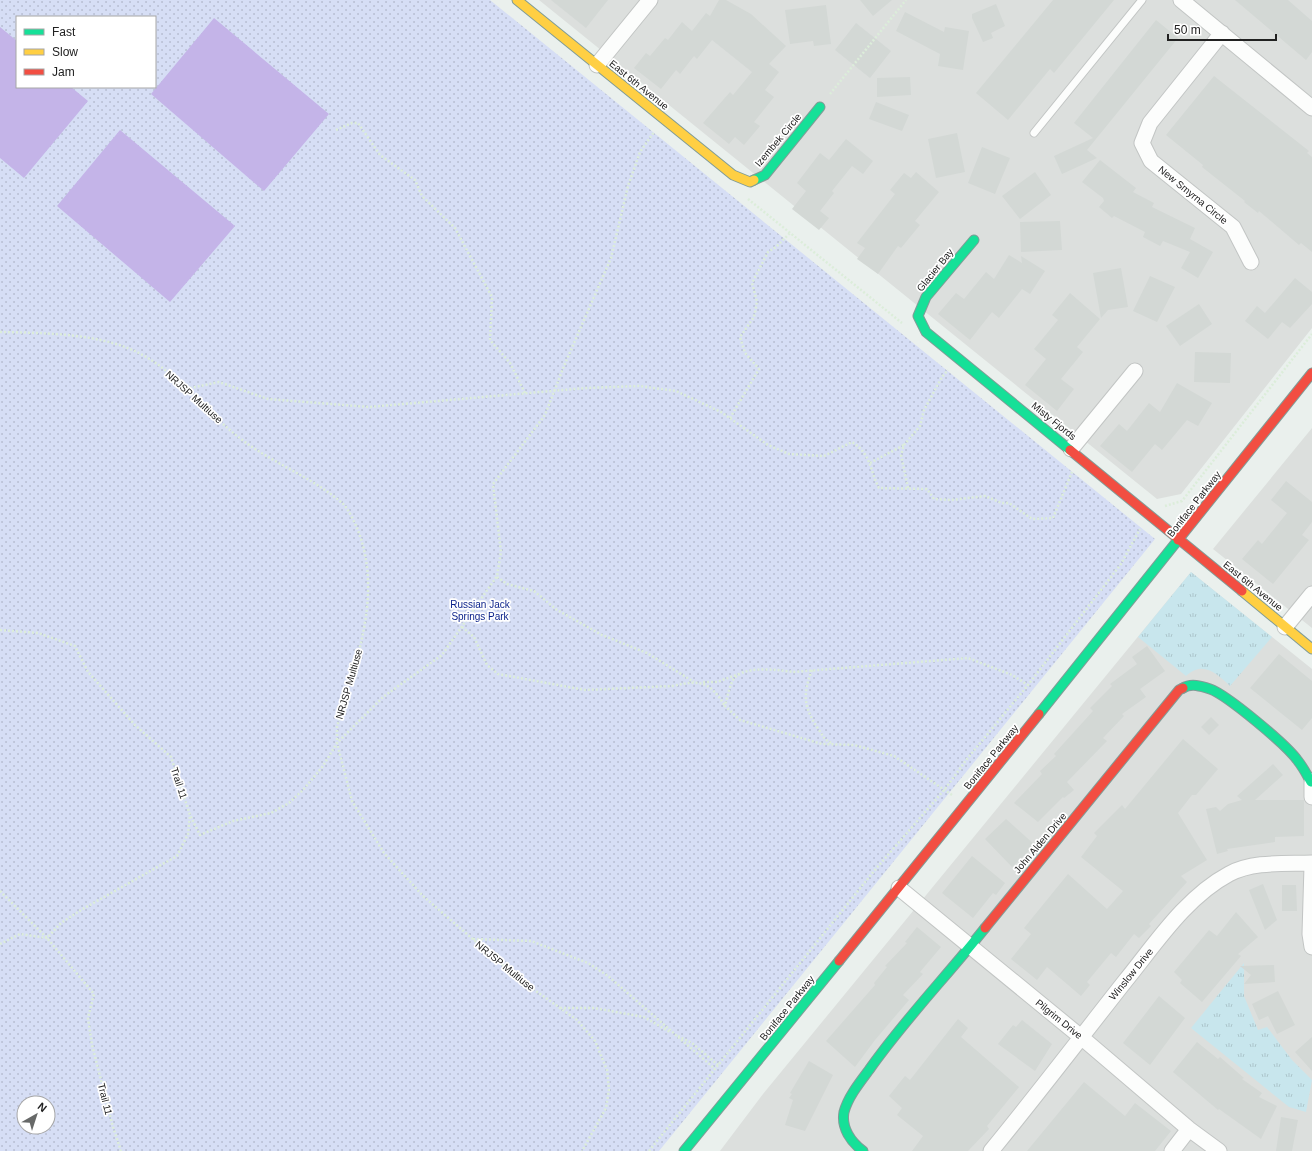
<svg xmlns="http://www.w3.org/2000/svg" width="1312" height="1151" font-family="Arial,sans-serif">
  <defs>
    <pattern id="grass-tufts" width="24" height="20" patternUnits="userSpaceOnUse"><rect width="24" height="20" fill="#c8e6ed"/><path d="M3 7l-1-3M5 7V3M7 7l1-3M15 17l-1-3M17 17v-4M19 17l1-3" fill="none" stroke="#acc5cb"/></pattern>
    <pattern id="park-dots" width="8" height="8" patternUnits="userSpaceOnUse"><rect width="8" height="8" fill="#d6def5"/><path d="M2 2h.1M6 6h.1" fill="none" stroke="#b7bed2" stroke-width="1.8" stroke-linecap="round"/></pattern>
  </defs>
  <rect width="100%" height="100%" fill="#eaf0ed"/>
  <path fill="#dcdfdd" d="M 539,0 L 1312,0 L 1312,328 L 1181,494 L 1157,499 Z
    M 1312,428 L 1312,628 L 1213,549 Z
    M 1191,572 L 1312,669 L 1312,1151 L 720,1151 L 763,1094 Z"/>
  <path fill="url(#grass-tufts)" d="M 1191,572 L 1272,637 L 1230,686 C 1217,674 1203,660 1186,676 L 1138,637 Z
    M 1244,963 L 1244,996 L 1258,1030 L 1267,1027 L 1292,1060 L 1312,1080 L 1306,1112 L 1289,1107 L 1191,1028 Z"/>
  <path fill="url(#park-dots)" fill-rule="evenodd" d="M 0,0 L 490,0 L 1155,539 L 659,1151 L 0,1151 ZM 17,17 L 155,17 L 155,87 L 17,87 ZM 24,1103 L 48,1103 L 48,1127 L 24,1127 Z"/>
  <path fill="#c4b4e8" d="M 214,18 L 329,114 L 264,191 L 151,94 Z
    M 0,27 L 17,41 L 17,87 L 71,87 L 88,101 L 24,178 L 0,158 Z
    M 120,130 L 235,226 L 170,302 L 57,206 Z"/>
  <path fill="#d3d8d5" d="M 551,0 L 608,0 L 586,28 Z
    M 719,0 L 726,0 L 751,14 L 786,46 L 769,64 L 779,72 L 765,90 L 774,97 L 754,122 L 760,126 L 744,145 L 735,137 L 729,144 L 703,123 L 730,92 L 733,95 L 752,72 L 712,40 L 697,59 L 694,56 L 680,74 L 676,70 L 661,89 L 634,68 L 646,53 L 650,56 L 665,38 L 668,40 L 682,22 L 692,31 L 706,13 L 710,16 Z
    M 860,0 L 892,0 L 873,16 Z
    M 1053,0 L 1114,0 L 1054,73 L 1050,69 L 1008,120 L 976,93 Z
    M 1235,0 L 1288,0 L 1312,21 L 1312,52 L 1306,60 Z
    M 996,4 L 1005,26 L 991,33 L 993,38 L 983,42 L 972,18 L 972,14 Z
    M 826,5 L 831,44 L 814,46 L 813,41 L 790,44 L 785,10 Z
    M 905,12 L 944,32 L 945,27 L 969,31 L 963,70 L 938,66 L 940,54 L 896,31 Z
    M 1156,20 L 1178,38 L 1087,150 L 1097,158 L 1062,174 L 1054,156 L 1093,138 L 1074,123 Z
    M 856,23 L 891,51 L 870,78 L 835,50 Z
    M 1214,76 L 1309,151 L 1307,153 L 1312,157 L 1312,252 L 1301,243 L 1299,245 L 1259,211 L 1258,213 L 1244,202 L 1245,201 L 1202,167 L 1203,165 L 1166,135 Z
    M 910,77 L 911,95 L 877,97 L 877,78 Z
    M 876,102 L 909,115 L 902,131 L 869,119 Z
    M 957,133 L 965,172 L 936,178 L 928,139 Z
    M 846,139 L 873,161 L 863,174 L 852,166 L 832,191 L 834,193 L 820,211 L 829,218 L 819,230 L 792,209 L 806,191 L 797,183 L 820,153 L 829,160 Z
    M 982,147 L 1010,158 L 995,194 L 968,183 Z
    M 1100,160 L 1136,188 L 1133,192 L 1154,203 L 1152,207 L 1195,228 L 1190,239 L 1213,252 L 1198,278 L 1181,268 L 1190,252 L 1163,241 L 1160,246 L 1143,237 L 1145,232 L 1114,216 L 1112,218 L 1099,207 L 1104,201 L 1103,198 L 1082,182 Z
    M 916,172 L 939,192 L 915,221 L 920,225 L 901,248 L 898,246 L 878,274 L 857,259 L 865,248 L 857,243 L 895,194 L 890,190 L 904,173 L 911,178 Z
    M 1035,172 L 1051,195 L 1020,219 L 1002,196 Z
    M 1060,221 L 1062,250 L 1021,252 L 1020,222 Z
    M 1009,255 L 1022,263 L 1021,256 L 1045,271 L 1030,294 L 1022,289 L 999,318 L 992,312 L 970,340 L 938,314 L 956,293 L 964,299 L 986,272 L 994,279 Z
    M 1121,268 L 1128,307 L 1108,310 L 1101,318 L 1093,273 Z
    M 1150,276 L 1175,287 L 1157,322 L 1133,311 Z
    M 1295,278 L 1312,292 L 1312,304 L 1290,328 L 1282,322 L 1268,339 L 1245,321 L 1257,306 L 1265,313 Z
    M 1070,293 L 1100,319 L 1077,347 L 1083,352 L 1061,379 L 1074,389 L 1057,411 L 1025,385 L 1046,359 L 1034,349 L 1058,320 L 1052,315 Z
    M 1199,304 L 1212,324 L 1180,346 L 1166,326 Z
    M 1195,352 L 1231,353 L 1230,383 L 1194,382 Z
    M 1177,383 L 1212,403 L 1198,426 L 1187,420 L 1162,450 L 1155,444 L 1132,472 L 1100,446 L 1119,424 L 1127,431 L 1149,403 L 1160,412 Z
    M 1286,481 L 1312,502 L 1312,522 L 1302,535 L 1309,540 L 1273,584 L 1242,559 L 1258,540 L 1262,544 L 1287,513 L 1271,500 Z
    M 1147,646 L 1165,671 L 1140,689 L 1146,697 L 1122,714 L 1124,716 L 1103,738 L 1107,741 L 1067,782 L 1074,790 L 1064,798 L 1063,797 L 1038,822 L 1014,803 L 1042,774 L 1040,771 L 1056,756 L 1054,754 L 1093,711 L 1090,708 L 1112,686 L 1110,684 L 1137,664 L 1132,657 Z
    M 1279,654 L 1312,681 L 1312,718 L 1302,730 L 1250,688 Z
    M 1211,717 L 1219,725 L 1209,735 L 1201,727 Z
    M 1183,739 L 1218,769 L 1196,795 L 1192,795 L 1178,813 L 1207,860 L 1181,876 L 1187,882 L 1149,924 L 1151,926 L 1139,938 L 1134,934 L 1116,957 L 1111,953 L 1087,982 L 1090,985 L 1081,996 L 1047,967 L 1037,980 L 1011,959 L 1031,934 L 1024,928 L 1068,874 L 1107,909 L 1123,891 L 1081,857 L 1097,836 L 1094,833 L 1122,805 L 1125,809 Z
    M 1273,764 L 1283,775 L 1255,800 L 1304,800 L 1304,836 L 1275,837 L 1275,842 L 1227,849 L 1228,851 L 1217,854 L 1206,809 L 1216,807 L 1220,811 L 1228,804 L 1242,800 L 1237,796 Z
    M 1006,819 L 1035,845 L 1012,867 L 985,839 Z
    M 972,856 L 1005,883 L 996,895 L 993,893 L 973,918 L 942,893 Z
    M 1263,884 L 1277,920 L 1265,930 L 1249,890 Z
    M 1282,885 L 1296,885 L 1297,911 L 1282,911 Z
    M 1236,912 L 1258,937 L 1238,954 L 1241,956 L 1202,1002 L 1180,983 L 1182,980 L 1174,972 L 1209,930 L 1217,936 Z
    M 917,927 L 941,947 L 920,972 L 923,974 L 903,995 L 909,1000 L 875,1040 L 855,1067 L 826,1041 L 875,985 L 874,983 L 887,967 L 885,966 L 907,943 L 905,942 Z
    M 1274,965 L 1275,982 L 1244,984 L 1251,975 L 1240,966 Z
    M 1278,991 L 1295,1025 L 1277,1034 L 1268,1016 L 1259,1020 L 1252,1004 Z
    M 1159,996 L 1185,1018 L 1150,1065 L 1123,1043 Z
    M 958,1019 L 968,1028 L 961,1037 L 1019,1087 L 987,1126 L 989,1129 L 968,1151 L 912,1151 L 923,1136 L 897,1115 L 902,1108 L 889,1096 L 905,1076 L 910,1080 Z
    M 1022,1020 L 1052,1044 L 1035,1071 L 998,1044 L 1013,1025 L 1016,1027 Z
    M 1312,1037 L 1312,1071 L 1295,1052 Z
    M 1197,1042 L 1218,1059 L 1220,1057 L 1244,1078 L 1242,1079 L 1262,1093 L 1259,1097 L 1277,1106 L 1261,1139 L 1219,1109 L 1218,1110 L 1173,1072 Z
    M 809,1061 L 833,1075 L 805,1131 L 785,1125 L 793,1100 L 789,1098 L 792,1094 L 790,1093 Z
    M 1084,1082 L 1125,1116 L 1135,1103 L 1171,1131 L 1155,1151 L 1027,1151 Z
    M 1281,1117 L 1298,1120 L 1292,1151 L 1276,1151 Z"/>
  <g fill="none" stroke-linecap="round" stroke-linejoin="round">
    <g stroke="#c2c5c4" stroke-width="9">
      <path id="lane" d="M 1034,133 L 1142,0"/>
    </g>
    <g stroke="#c2c5c4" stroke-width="17">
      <path id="street" d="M 1181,0 L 1312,108
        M 1222,33 L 1150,123 L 1142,143 L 1151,161 L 1233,227 L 1251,262
        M 597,65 L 650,0
        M 1071,449 L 1135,371
        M 1285,627 L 1312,594
        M 1312,781 L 1312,797
        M 1312,866 L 1310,934 L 1312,947
        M 899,888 L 1081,1037 L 1189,1129 L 1219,1151
        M 991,1151 C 1037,1095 1081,1037 1126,980 C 1156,943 1186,897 1229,874 C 1253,861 1285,864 1312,863
        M 1172,1151 L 1189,1129"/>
    </g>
    <g stroke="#809c97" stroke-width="11">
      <path id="fast" d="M 754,180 L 765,175 L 820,107
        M 974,240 L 926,297 L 918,316 L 926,332 L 1070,450
        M 1183,688 C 1191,683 1201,686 1210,689 C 1227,695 1287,745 1298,761 C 1303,767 1307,775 1311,782
        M 1039,714 L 1178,540
        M 684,1151 L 839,961
        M 863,1151 C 851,1142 841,1128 844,1112 C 848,1097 860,1082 869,1070 C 904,1020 947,976 985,928"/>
    </g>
    <g stroke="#809c97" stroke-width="11">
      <path id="slow" d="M 517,0 L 733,175 L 750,182 L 754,180
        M 1242,591 L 1312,649"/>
    </g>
    <g stroke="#809c97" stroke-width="11">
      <path id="jam" d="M 1070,450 L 1242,591
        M 1178,540 L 1312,373
        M 985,928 L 1179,690 L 1183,688
        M 839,961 L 1039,714"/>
    </g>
    <path stroke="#dcedda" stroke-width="2.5" stroke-dasharray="2 2" stroke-linecap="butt" d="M 830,94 L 906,0
      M 336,130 L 352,123 L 358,123 L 380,155 L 415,180 L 422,196 L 455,228 L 492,297 L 490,340 L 510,363 L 525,393
      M 748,199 L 902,323
      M 0,332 C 43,333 97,333 137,352 C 178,372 205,412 241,439 C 272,463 312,477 342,503 C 348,507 358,529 360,536 C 382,600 354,666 337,727 L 337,743 L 352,801 L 384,853 L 423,896 L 519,979 L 577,1020 L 595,1041 L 607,1070 L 609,1089 L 606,1108 L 582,1151
      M 186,389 L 219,382 L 268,399 L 369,407 L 586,388 L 639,386 L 676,391 L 721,412 L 768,445 L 789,454 L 824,456 L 852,442 C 872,455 869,469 879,488 L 927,489 L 934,499 L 952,500 L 985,496 L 1002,503 L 1009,503 L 1032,519 L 1053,518 L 1072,472
      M 730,418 L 759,369 L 745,353 L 740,337 L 754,317 L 757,302 L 752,283 L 768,252 L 776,247 L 790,233
      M 870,463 L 904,445
      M 908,488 L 901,455 L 904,445 L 920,426 L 924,410 L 942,377 L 948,370
      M 1165,506 L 1182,501 L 1312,334
      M 497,577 L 507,584 L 534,591 L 557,610 L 602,635 L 647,653 L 694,682
      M 462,627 L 474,637 L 487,665 L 498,674 L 585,690 L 673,686 C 701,679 710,682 725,706
      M 0,630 L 38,633 L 75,646 L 88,672 L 135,725 L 171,757 L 190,815 L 200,835 L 233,821 L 271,813 L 289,803 L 303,790 L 323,766 L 337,743 L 383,697 L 442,655 L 497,576 L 501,552 L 493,484 L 545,415 L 564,366 L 611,258 L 628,186 L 640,152 L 654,132
      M 812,670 C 802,696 804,708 819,730 C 823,736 825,741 832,743
      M 703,682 L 717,682 L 739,674
      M 952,795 L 894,756 L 854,745 L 822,744 L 740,720 L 725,706 C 727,698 729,689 732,682 C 740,664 778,670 793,672 L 968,658 L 1012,675 L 1028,685
      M 0,891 L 47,938 L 94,994 L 88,1018 L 92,1045 L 113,1127 L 121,1151
      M 473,939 L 531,941 L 588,963 L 608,976 L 715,1069
      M 0,944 L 20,934 L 47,938 L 61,923 L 81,910 L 177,856 L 188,834 L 190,815
      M 560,1008 L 594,1008 L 644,1017 L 670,1032
      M 678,1036 L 692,1043 L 718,1065
      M 649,1151 L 874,871 L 945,789 L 967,759 L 1028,685 L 1121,564 L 1140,529"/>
    <use href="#lane" stroke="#fcfdfc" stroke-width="7"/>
    <use href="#street" stroke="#fcfdfc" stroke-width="15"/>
    <use href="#fast" stroke="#16e098" stroke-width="9"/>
    <use href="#slow" stroke="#ffcf43" stroke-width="9"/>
    <use href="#jam" stroke="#f24e42" stroke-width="9"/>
  </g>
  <g text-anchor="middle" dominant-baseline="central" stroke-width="3.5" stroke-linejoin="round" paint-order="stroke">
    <g font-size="10" fill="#212121" stroke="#fff">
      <text transform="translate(639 85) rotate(39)">East 6th Avenue</text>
      <text transform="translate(778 140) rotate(-50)">Izembek Circle</text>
      <text transform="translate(1193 195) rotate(39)">New Smyrna Circle</text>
      <text transform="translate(935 270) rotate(-51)">Glacier Bay</text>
      <text transform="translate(194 397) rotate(42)">NRJSP Multiuse</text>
      <text transform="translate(1054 421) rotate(39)">Misty Fjords</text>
      <text transform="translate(1194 504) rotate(-52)">Boniface Parkway</text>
      <text transform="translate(1253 586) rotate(39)">East 6th Avenue</text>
      <text transform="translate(349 684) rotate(-74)">NRJSP Multiuse</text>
      <text transform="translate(991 757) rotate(-51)">Boniface Parkway</text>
      <text transform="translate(179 783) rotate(72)">Trail 11</text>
      <text transform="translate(1040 843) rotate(-50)">John Alden Drive</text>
      <text transform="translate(505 966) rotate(39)">NRJSP Multiuse</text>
      <text transform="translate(1131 974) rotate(-51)">Winslow Drive</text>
      <text transform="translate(787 1008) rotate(-51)">Boniface Parkway</text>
      <text transform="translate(1059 1019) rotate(39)">Pilgrim Drive</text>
      <text transform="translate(105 1099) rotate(76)">Trail 11</text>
    </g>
    <g font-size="10" fill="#071e88" stroke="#fff">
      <text x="480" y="604">Russian Jack<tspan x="480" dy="12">Springs Park</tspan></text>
    </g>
  </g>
  <rect x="16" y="16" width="140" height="72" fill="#ffffff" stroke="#a6a6a6"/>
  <rect x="24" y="29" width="20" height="6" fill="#16e098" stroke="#a6a6a6"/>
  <text x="52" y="36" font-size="12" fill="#212121">Fast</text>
  <rect x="24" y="49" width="20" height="6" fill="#ffcf43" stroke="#a6a6a6"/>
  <text x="52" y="56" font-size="12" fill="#212121">Slow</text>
  <rect x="24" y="69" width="20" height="6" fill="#f24e42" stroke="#a6a6a6"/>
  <text x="52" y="76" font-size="12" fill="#212121">Jam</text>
  <g transform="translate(36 1115) rotate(39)"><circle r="19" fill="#ffffff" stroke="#a6a6a6"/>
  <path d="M0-3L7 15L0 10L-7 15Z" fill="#676968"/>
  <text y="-6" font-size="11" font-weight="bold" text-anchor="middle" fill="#212121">N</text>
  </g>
  <path d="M1168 34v6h108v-6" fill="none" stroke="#212121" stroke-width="2"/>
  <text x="1174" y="34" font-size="12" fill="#212121" stroke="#ffffff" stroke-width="3" paint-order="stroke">50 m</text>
</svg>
